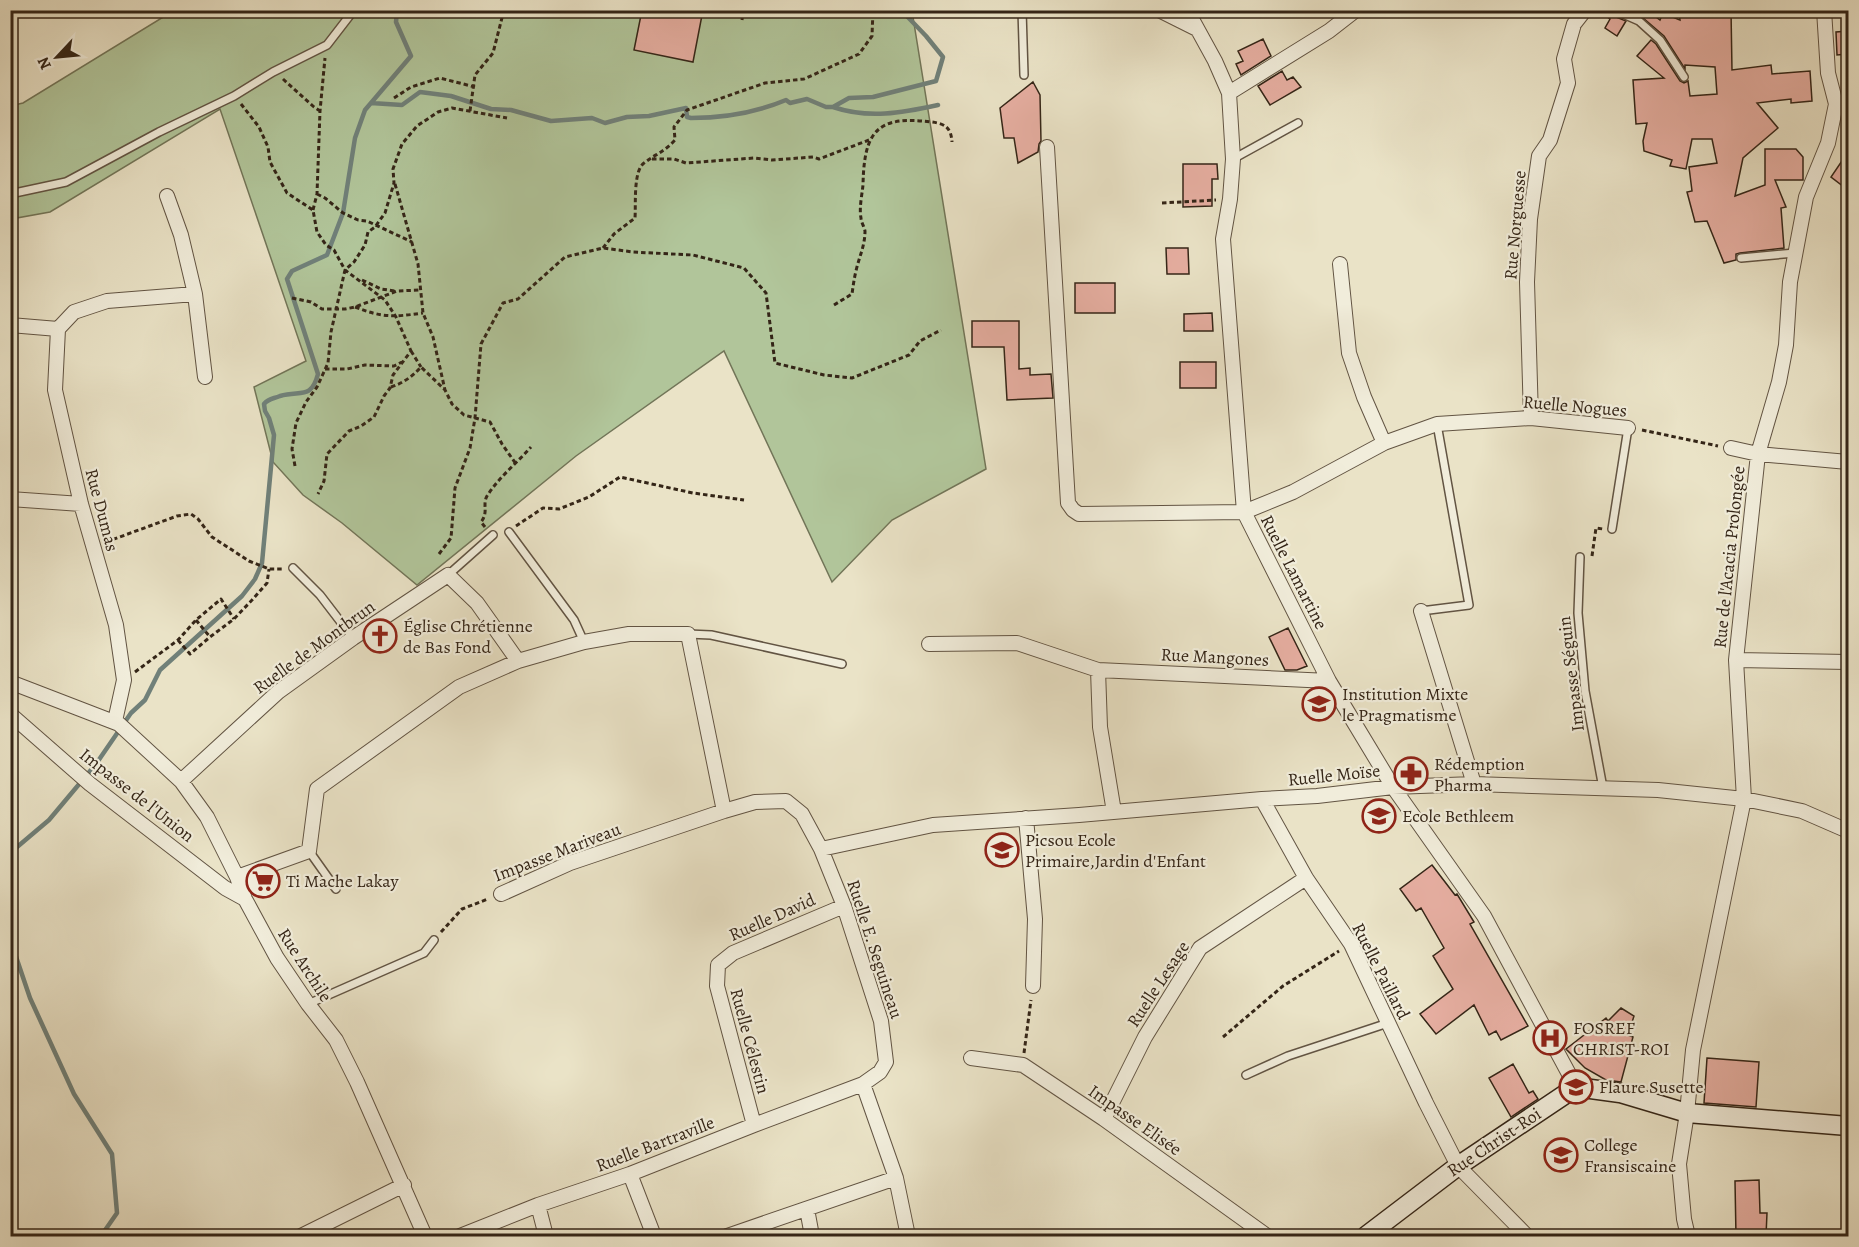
<svg xmlns="http://www.w3.org/2000/svg" width="1859" height="1247" font-family="Alegreya,serif">
  <rect width="100%" height="100%" fill="#eae3c7"/>
  <filter id="stains"><feTurbulence type="fractalNoise" baseFrequency=".00333" numOctaves="4"/><feColorMatrix values="0 0 0 0 .2 0 0 0 0 .09 0 0 0 0 .02 0 0 0 .5 -.17"/></filter>
  <radialGradient id="worn" r=".72"><stop offset=".6" stop-color="#630" stop-opacity="0"/><stop offset="1" stop-color="#630" stop-opacity=".3"/></radialGradient>
  <path fill="#b1c59a" stroke="#727558" stroke-width="1.5" d="M 173,11 L 912,11 L 986,469 L 892,520 L 832,582 L 724,351 L 576,456 L 417,585 L 342,523 L 303,495 L 273,462 L 254,387 L 306,361 L 220,109 L 50,212 L 11,219 L 10,106 L 23,103 Z"/>
  <g fill="none" stroke-linecap="round" stroke-linejoin="round">
    <path stroke="#708079" stroke-width="4.5" d="M 371,103 L 402,105 L 420,92 L 451,96 L 491,109 L 511,110 L 551,121 L 592,118 L 605,123 L 627,117 L 649,116 L 686,108 L 687,117 L 691,118 C 725,118 755,113 786,100 L 790,103 L 807,99 L 826,107 L 833,107 L 849,98 L 873,97 L 936,81 L 943,57 L 926,36 L 901,10
      M 833,107 C 868,119 902,113 938,105
      M 10,853 L 49,820 L 96,764 L 131,713 L 145,700 L 160,670 L 242,596 L 255,579 L 262,563 L 274,435 L 269,418 L 265,411 L 264,404 C 269,398 273,399 280,396 C 301,390 311,400 318,374 L 287,279 L 292,271 L 327,255 L 343,213 L 355,138 L 365,110 L 411,56 L 396,22 L 397,10
      M 10,939 L 30,998 L 74,1094 L 112,1154 L 117,1213 L 101,1236"/>
  </g>
  <path fill="#e6aea1" stroke="#342517" stroke-width="1.5" d="M 642,10 L 703,10 L 693,62 L 634,50 Z
    M 1597,10 L 1608,10 L 1611,15 L 1626,21 L 1617,36 L 1605,28 L 1610,19 Z
    M 1629,10 L 1647,10 L 1660,20 L 1663,13 L 1680,20 L 1679,10 L 1731,10 L 1732,70 L 1771,65 L 1772,74 L 1810,71 L 1812,101 L 1791,103 L 1791,99 L 1757,103 L 1778,128 L 1743,158 L 1735,196 L 1765,185 L 1765,149 L 1796,149 L 1803,157 L 1803,180 L 1775,180 L 1786,207 L 1781,208 L 1784,248 L 1740,253 L 1736,254 L 1736,260 L 1724,263 L 1707,221 L 1695,222 L 1687,192 L 1692,191 L 1689,167 L 1717,163 L 1712,139 L 1692,139 L 1686,169 L 1670,166 L 1672,160 L 1644,151 L 1643,141 L 1647,123 L 1636,124 L 1633,80 L 1664,78 L 1637,56 L 1651,40 L 1656,44 L 1680,81 L 1684,83 L 1688,81 L 1690,96 L 1717,94 L 1715,67 L 1685,65 L 1685,69 L 1664,36 L 1642,17 Z
    M 1848,31 L 1848,54 L 1837,55 L 1836,32 Z
    M 1263,39 L 1271,56 L 1241,75 L 1236,64 L 1243,61 L 1238,51 Z
    M 1282,71 L 1287,80 L 1293,77 L 1301,87 L 1270,105 L 1258,86 Z
    M 1033,82 L 1040,95 L 1041,141 L 1039,144 L 1038,152 L 1018,163 L 1014,138 L 1004,138 L 1000,108 Z
    M 1848,152 L 1848,190 L 1831,177 Z
    M 1183,164 L 1217,164 L 1218,179 L 1212,179 L 1212,206 L 1183,207 Z
    M 1166,248 L 1188,248 L 1189,274 L 1167,274 Z
    M 1075,283 L 1115,283 L 1115,313 L 1075,313 Z
    M 1212,313 L 1213,331 L 1184,331 L 1184,314 Z
    M 972,321 L 1019,321 L 1019,369 L 1030,368 L 1030,375 L 1051,374 L 1053,398 L 1007,400 L 1004,347 L 972,347 Z
    M 1180,362 L 1216,362 L 1216,388 L 1180,388 Z
    M 1288,628 L 1307,666 L 1297,670 L 1285,670 L 1269,637 Z
    M 1432,865 L 1455,895 L 1457,894 L 1474,922 L 1470,924 L 1528,1026 L 1501,1040 L 1496,1031 L 1489,1035 L 1474,1005 L 1436,1034 L 1420,1014 L 1453,989 L 1433,956 L 1444,948 L 1421,908 L 1416,911 L 1400,889 Z
    M 1621,1008 L 1634,1016 L 1628,1035 L 1633,1037 L 1621,1082 L 1606,1080 L 1585,1068 L 1566,1049 L 1606,1018 L 1608,1021 Z
    M 1707,1058 L 1759,1062 L 1756,1107 L 1704,1103 Z
    M 1513,1064 L 1529,1093 L 1533,1091 L 1538,1099 L 1511,1117 L 1489,1078 Z
    M 1759,1180 L 1760,1213 L 1767,1213 L 1766,1236 L 1736,1236 L 1735,1181 Z"/>
  <g fill="none" stroke-linecap="round" stroke-linejoin="round">
    <g stroke="#625443" stroke-width="10">
      <path id="lane" d="M 1022,10 L 1024,75
        M 1614,10 L 1639,21 L 1660,40 L 1684,77
        M 1233,159 L 1298,123
        M 10,194 L 66,182 L 159,132 L 234,96 L 273,72 L 327,45 L 354,10
        M 1741,258 L 1795,253
        M 1612,529 L 1628,428
        M 509,532 L 574,620 L 584,642
        M 1580,557 L 1578,613 L 1585,691 L 1603,788
        M 293,568 L 320,595 L 353,638
        M 448,575 L 493,535
        M 1421,611 L 1469,605 L 1437,424
        M 688,634 L 711,635 L 842,664
        M 309,851 L 336,889
        M 308,1004 L 424,953 L 434,940
        M 1246,1075 L 1288,1056 L 1388,1023"/>
    </g>
    <g stroke="#625443" stroke-width="16">
      <path id="street" d="M 1159,10 L 1197,29
        M 1187,10 L 1215,61 L 1229,93 L 1233,159 L 1230,199 L 1223,239 L 1244,512 L 1329,681 L 1393,787 L 1484,916 L 1576,1087
        M 1229,93 L 1329,31 L 1356,10
        M 1047,147 L 1068,503 L 1073,510 L 1079,514 L 1244,512 L 1293,492 L 1384,443 L 1437,424 L 1531,418 L 1628,428
        M 167,196 L 181,235 L 195,294 L 205,377
        M 1340,264 L 1349,353 L 1364,397 L 1384,443
        M 10,325 L 58,329
        M 1531,418 L 1527,282 L 1530,219 L 1539,156 L 1550,140 L 1568,83 L 1564,59 L 1574,24 L 1585,10
        M 1731,448 L 1758,454 L 1848,462
        M 10,499 L 81,504
        M 1421,611 L 1474,784
        M 929,644 L 1017,643 L 1098,670 L 1329,681
        M 1736,660 L 1848,662
        M 1098,670 L 1100,727 L 1114,812
        M 10,682 L 119,724 L 181,781 L 207,817 L 237,877 L 245,899 L 277,958 L 308,1004 L 336,1040 L 357,1082 L 425,1236
        M 10,714 L 90,784 L 225,888 L 245,899
        M 115,721 L 124,680 L 116,625 L 81,504 L 55,390 L 58,329 L 74,312 L 107,301 L 195,294
        M 181,781 L 278,692 L 353,638 L 448,575 L 477,603 L 518,661
        M 1262,799 L 1306,878 L 1351,944 L 1426,1103 L 1458,1166 L 1527,1236
        M 1026,818 L 1035,919 L 1033,986
        M 821,849 L 933,825 L 1079,815 L 1262,799 L 1317,796 L 1393,787 L 1474,784 L 1658,790 L 1744,799 L 1802,811 L 1848,831
        M 237,877 L 309,851 L 317,789 L 459,687 L 518,661 L 584,642 L 629,634 L 688,634 L 724,811
        M 971,1058 L 1023,1065 L 1104,1119 L 1267,1236
        M 863,1084 L 896,1178 L 908,1236
        M 1104,1119 L 1145,1037 L 1200,948 L 1306,878
        M 754,1125 L 717,986 L 718,965 L 733,953 L 844,906
        M 630,1174 L 654,1236
        M 538,1205 L 546,1236
        M 807,1209 L 812,1236
        M 301,1236 L 404,1185
        M 460,1236 L 538,1205 L 630,1174 L 754,1125 L 863,1084 L 880,1072 L 886,1062 L 881,1021 L 844,906 L 821,849 L 802,814 L 786,801 L 755,802 L 724,811 L 570,863 L 501,894
        M 727,1236 L 896,1178
        M 1688,1236 L 1684,1219 L 1679,1164 L 1687,1113 L 1693,1050 L 1744,799 L 1736,660 L 1758,454 L 1779,382 L 1786,345 L 1790,282 L 1806,197 L 1828,143 L 1836,104 L 1828,73 L 1824,10"/>
    </g>
    <g stroke="#342517" stroke-width="21">
      <path id="secondary" d="M 1366,1236 L 1458,1166 L 1576,1087 L 1620,1093 L 1687,1113 L 1848,1126"/>
    </g>
    <path stroke="#342517" stroke-width="3" stroke-dasharray="4.5 3" stroke-linecap="butt" d="M 742,20 L 743,10
      M 283,79 L 314,107 L 320,111
      M 394,98 L 411,87 L 440,78 L 475,87
      M 241,104 L 259,127 L 268,147 L 270,162 L 287,193 L 313,210 L 317,232 L 326,245 L 334,250 L 345,270 L 385,300 L 396,317 L 411,351 L 393,375 L 390,388 L 384,396 L 374,417 L 361,426 L 349,431 L 327,454 L 324,481 L 318,494
      M 470,111 L 475,75 L 493,53 L 504,10
      M 652,159 L 674,159 L 686,163 L 754,158 L 772,160 L 813,157 L 819,159 L 869,140
      M 395,184 L 418,264 L 423,313 L 433,337 L 445,390
      M 317,194 L 325,198 L 343,213 L 358,220 L 367,221 L 412,242
      M 1162,203 L 1216,200
      M 313,210 L 317,194 L 320,111 L 325,58
      M 603,248 L 614,234 L 635,218 C 636,205 633,171 644,163 C 657,153 663,153 675,140 L 674,127 L 687,110 L 765,83 L 804,79 L 859,54 L 872,36 L 873,10
      M 362,280 L 381,289 L 395,291
      M 292,298 L 311,302 L 322,309 L 345,309 L 355,307 L 397,291 L 421,290
      M 834,305 L 852,294 C 853,287 854,279 856,271 C 859,257 865,246 865,231 C 864,226 861,222 861,218 C 859,208 862,195 863,185 C 864,131 877,115 932,122 C 946,124 951,128 952,142
      M 355,307 C 383,318 394,317 423,313
      M 411,351 L 421,367
      M 325,369 L 347,369 L 365,365 L 394,366 L 402,362
      M 391,387 C 403,383 412,377 421,367 L 445,390 L 452,404 L 464,415 L 490,422 L 502,444 L 516,464
      M 1642,430 L 1718,446
      M 295,466 L 292,449 L 296,423 L 306,402 L 317,387 L 328,363 L 331,332 L 345,270 L 354,262 L 365,245 L 368,232 L 375,227 L 385,213 L 394,183 L 393,169 L 402,144 L 417,126 L 438,112 L 452,108 L 507,118
      M 516,526 L 543,508 L 559,509 L 589,497 L 620,477 L 693,493 L 744,500
      M 485,527 L 481,522 C 489,512 482,505 487,496 C 499,477 517,463 531,447
      M 106,542 L 177,516 L 191,514 L 198,519 L 212,537 L 249,561 L 269,569 L 283,569
      M 439,554 L 451,538 L 455,488 L 470,448 L 475,418 L 481,344 L 503,303 L 518,299 L 565,257 L 603,248 L 633,252 L 693,255 L 744,268 L 766,293 L 775,363 L 824,375 L 852,378 L 909,355 L 920,341 L 941,330
      M 1592,556 L 1596,528 L 1603,529
      M 196,620 L 210,637
      M 178,640 L 190,654 L 210,637 L 234,619 L 252,600 L 267,583 L 269,569
      M 135,672 L 178,640 L 196,620 L 221,599 L 234,619
      M 441,932 L 462,909 L 488,899
      M 1223,1037 L 1283,986 L 1339,951
      M 1024,1053 L 1031,1000"/>
    <use href="#lane" stroke="#f1eddb" stroke-width="7"/>
    <use href="#street" stroke="#f1eddb" stroke-width="14"/>
    <use href="#secondary" stroke="#f1eddb" stroke-width="18"/>
  </g>
  <defs>
    <g id="church-ring" transform="scale(1.725)"><circle r="9.5" fill="#f1eddb" stroke="#8f2418" stroke-width="1.5"/><path d="M-1.2-6h2.4v3.5h3.3v2.4h-3.3V6h-2.4V-.1h-3.3v-2.4h3.3Z" fill="#8f2418"/></g>
    <g id="school-ring" transform="scale(1.725)"><circle r="9.5" fill="#f1eddb" stroke="#8f2418" stroke-width="1.5"/><path d="M0-5L7-2L0 1L-7-2ZM-4 1L0 2.5L4 1V4Q0 6-4 4Z" fill="#8f2418"/></g>
    <g id="pharmacy-ring" transform="scale(1.725)"><circle r="9.5" fill="#f1eddb" stroke="#8f2418" stroke-width="1.5"/><path d="M-2-6h4v4h4v4h-4v4h-4v-4h-4v-4h4Z" fill="#8f2418"/></g>
    <g id="supermarket-ring" transform="scale(1.725)"><circle r="9.5" fill="#f1eddb" stroke="#8f2418" stroke-width="1.5"/><path d="M-6-5.5h2.5l.6 2H6L4.5 2H-2.5L-4.4-4H-6ZM-1.5 3.2a1.3 1.3 0 1 0 .1 0ZM3 3.2a1.3 1.3 0 1 0 .1 0Z" fill="#8f2418"/></g>
    <g id="hospital-ring" transform="scale(1.725)"><circle r="9.5" fill="#f1eddb" stroke="#8f2418" stroke-width="1.5"/><path d="M-5-5h3v3.5h4V-5h3V5h-3V1.5h-4V5h-3Z" fill="#8f2418"/></g>
  </defs>
  <g fill-rule="evenodd">
    <use href="#church-ring" x="380" y="636"/>
    <use href="#school-ring" x="1319" y="704"/>
    <use href="#pharmacy-ring" x="1411" y="774"/>
    <use href="#school-ring" x="1379" y="816"/>
    <use href="#school-ring" x="1002" y="850"/>
    <use href="#supermarket-ring" x="263" y="881"/>
    <use href="#hospital-ring" x="1550" y="1038"/>
    <use href="#school-ring" x="1576" y="1087"/>
    <use href="#school-ring" x="1561" y="1155"/>
  </g>
  <g text-anchor="middle" dominant-baseline="central" stroke-width="4.5" stroke-linejoin="round" paint-order="stroke">
    <g font-size="18" fill="#342517" stroke="#f1eddb">
      <text transform="translate(1515 225) rotate(-85)">Rue Norguesse</text>
      <text transform="translate(1575 406) rotate(5)">Ruelle Nogues</text>
      <text transform="translate(102 510) rotate(75)">Rue Dumas</text>
      <text transform="translate(1729 557) rotate(-84)">Rue de l'Acacia Prolongée</text>
      <text transform="translate(1294 572) rotate(63)">Ruelle Lamartine</text>
      <text transform="translate(314 647) rotate(-36)">Ruelle de Montbrun</text>
      <text transform="translate(1215 657) rotate(3)">Rue Mangones</text>
      <text transform="translate(1571 674) rotate(-97)">Impasse Séguin</text>
      <text transform="translate(1334 775) rotate(-6)">Ruelle Moïse</text>
      <text transform="translate(137 795) rotate(38)">Impasse de l'Union</text>
      <text transform="translate(557 852) rotate(-21)">Impasse Mariveau</text>
      <text transform="translate(772 917) rotate(-24)">Ruelle David</text>
      <text transform="translate(875 949) rotate(72)">Ruelle E. Seguineau</text>
      <text transform="translate(305 965) rotate(57)">Rue Archile</text>
      <text transform="translate(1381 971) rotate(63)">Ruelle Paillard</text>
      <text transform="translate(1158 984) rotate(-57)">Ruelle Lesage</text>
      <text transform="translate(750 1041) rotate(75)">Ruelle Célestin</text>
      <text transform="translate(1135 1120) rotate(35)">Impasse Elisée</text>
      <text transform="translate(1494 1142) rotate(-34)">Rue Christ-Roi</text>
      <text transform="translate(655 1144) rotate(-21)">Ruelle Bartraville</text>
    </g>
    <g font-size="18" fill="#342517" stroke="#f1eddb" text-anchor="start">
      <text x="403" y="626">Église Chrétienne<tspan x="403" dy="21">de Bas Fond</tspan></text>
      <text x="1342" y="694">Institution Mixte<tspan x="1342" dy="21">le Pragmatisme</tspan></text>
      <text x="1434" y="764">Rédemption<tspan x="1434" dy="21">Pharma</tspan></text>
      <text x="1402" y="816">Ecole Bethleem</text>
      <text x="1025" y="840">Picsou Ecole<tspan x="1025" dy="21">Primaire,Jardin d'Enfant</tspan></text>
      <text x="286" y="881">Ti Mache Lakay</text>
      <text x="1573" y="1028">FOSREF<tspan x="1573" dy="21">CHRIST-ROI</tspan></text>
      <text x="1599" y="1087">Flaure Susette</text>
      <text x="1584" y="1145">College<tspan x="1584" dy="21">Fransiscaine</tspan></text>
    </g>
  </g>
  <rect width="1859" height="1247" fill="none" stroke="#eae3c7" stroke-width="36"/>
  <rect x="12" y="12" width="1835" height="1223" fill="none" stroke="#342517" stroke-width="3"/>
  <rect x="18" y="18" width="1823" height="1211" fill="none" stroke="#342517" stroke-width="1.5"/>
  <g transform="translate(57 57) rotate(244)" stroke="#f1eddb" stroke-width="4.5" paint-order="stroke">
  <path d="M0-4.5L10 22L0 15L-10 22Z" fill="#342517"/>
  <text y="-9" font-size="16" font-weight="bold" text-anchor="middle" fill="#342517">N</text>
  </g>
  <rect width="100%" height="100%" filter="url(#stains)"/>
  <rect width="100%" height="100%" fill="url(#worn)"/>
</svg>
